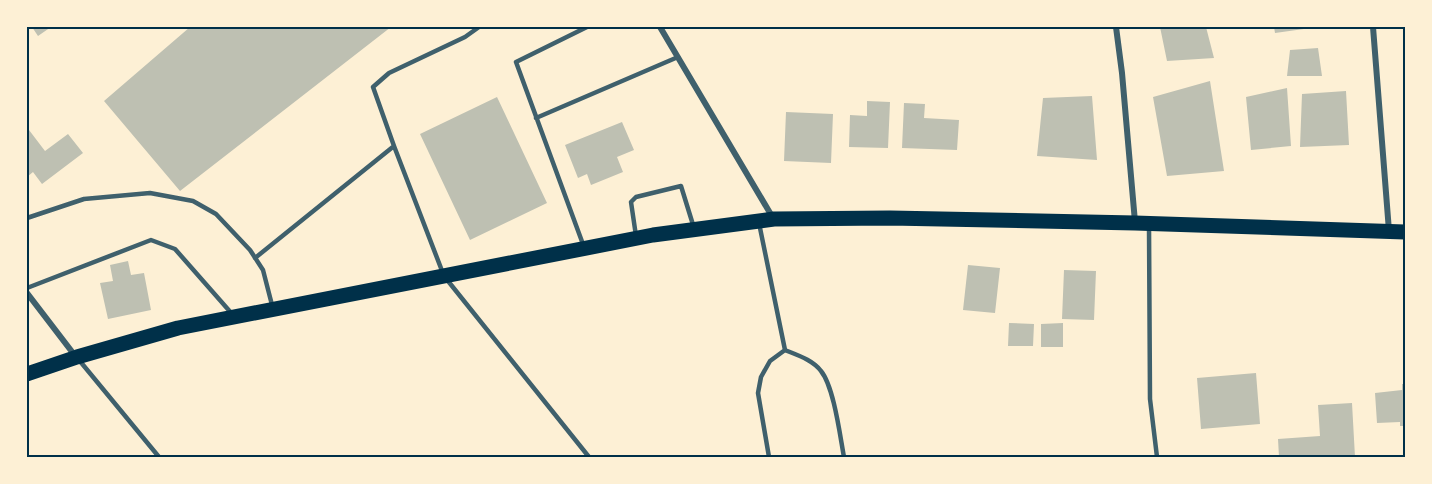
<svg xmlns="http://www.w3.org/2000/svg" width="1432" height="484" font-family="'PT Sans',sans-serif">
  <rect width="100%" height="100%" fill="#fdf0d5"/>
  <path fill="#bec0b2" d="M 32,27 L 51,27 L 38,36 Z
    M 190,27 L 391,27 L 180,191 L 104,101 Z
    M 1160,27 L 1206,27 L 1214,58 L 1167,61 Z
    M 1274,27 L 1311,27 L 1311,28 L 1275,33 Z
    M 1318,48 L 1322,76 L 1287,76 L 1290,50 Z
    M 1210,81 L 1224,171 L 1167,176 L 1153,97 Z
    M 1287,88 L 1291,146 L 1251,150 L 1246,97 Z
    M 1346,91 L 1349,145 L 1300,147 L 1302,94 Z
    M 1092,96 L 1097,160 L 1037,156 L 1043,98 Z
    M 497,97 L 547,203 L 470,240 L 420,134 Z
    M 867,101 L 890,102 L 888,148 L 849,147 L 850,115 L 867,116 Z
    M 904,103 L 925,104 L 924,118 L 959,120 L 957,150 L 902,148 Z
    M 786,112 L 833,114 L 831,163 L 784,161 Z
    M 622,122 L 634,150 L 617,157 L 623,172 L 591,185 L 587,174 L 578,178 L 565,145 Z
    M 29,130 L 45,151 L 68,134 L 83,153 L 42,184 L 33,172 L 27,177 L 27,132 Z
    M 128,261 L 131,275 L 144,273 L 151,310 L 108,319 L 100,283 L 113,281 L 110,265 Z
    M 968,265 L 1000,268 L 995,313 L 963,310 Z
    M 1064,270 L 1096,271 L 1094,320 L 1062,319 Z
    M 1009,323 L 1034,324 L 1033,346 L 1008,346 Z
    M 1063,323 L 1063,347 L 1041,347 L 1041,324 Z
    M 1256,373 L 1260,424 L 1201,429 L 1197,378 Z
    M 1402,384 L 1405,384 L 1405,426 L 1400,426 L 1400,422 L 1377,423 L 1375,393 L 1402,390 Z
    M 1352,403 L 1355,457 L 1279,457 L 1278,439 L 1320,436 L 1318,405 Z"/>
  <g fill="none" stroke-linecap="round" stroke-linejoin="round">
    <path stroke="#3f606c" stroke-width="4.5" d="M 536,118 L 678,57
      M 394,146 L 373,87 L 389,73 L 465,37 L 479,27
      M 27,218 L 84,199 L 150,193 L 193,201 L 216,214 L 250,250 L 263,270 L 272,305
      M 759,223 L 785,350
      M 1149,226 L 1150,399 L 1157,457
      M 636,236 L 631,202 L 636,197 L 681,186 L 694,228
      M 584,247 L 516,62 L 587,27
      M 255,258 L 394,146 L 444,276 L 589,457
      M 27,288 L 151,240 L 175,249 L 233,315
      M 785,350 C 797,355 813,360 821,371 C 834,387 840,436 844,457
      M 79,360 L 159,457
      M 769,457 L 758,393 L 761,377 L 770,361 L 785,350"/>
    <path stroke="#3f606c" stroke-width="6" d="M 660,27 L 773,218
      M 1116,27 L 1122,73 L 1135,222
      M 1373,27 L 1389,231
      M 27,293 L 76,357"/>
    <path stroke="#003049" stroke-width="15" d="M 27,374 L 77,357 L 178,328 L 653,235 L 774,219 L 890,218 L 1135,223 L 1405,232"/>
  </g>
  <rect width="1432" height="484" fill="none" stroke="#fdf0d5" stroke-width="57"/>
  <rect x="28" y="28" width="1376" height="428" fill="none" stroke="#003049" stroke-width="2"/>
</svg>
